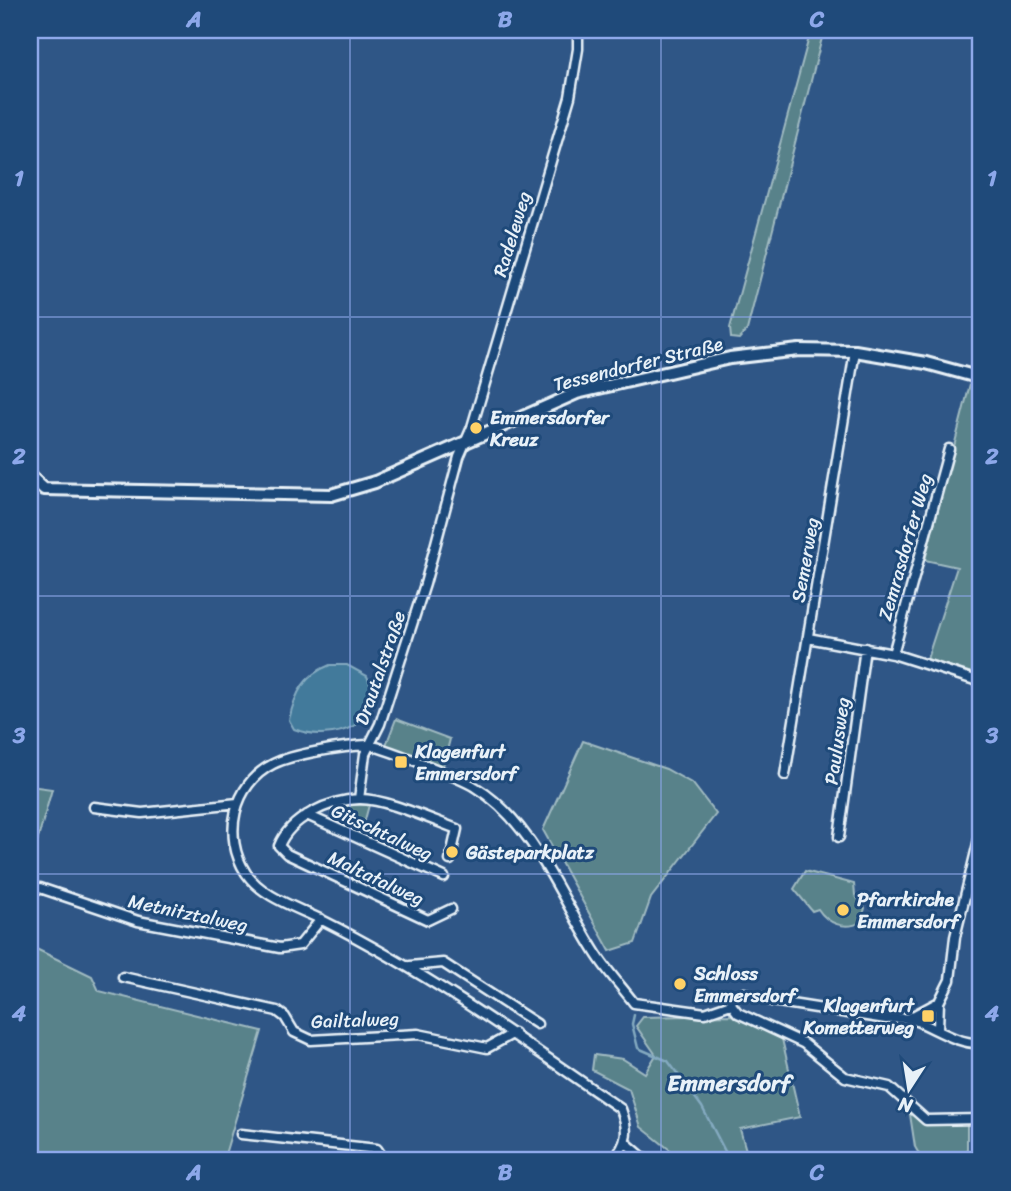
<svg xmlns="http://www.w3.org/2000/svg" width="1011" height="1191" font-family="Sriracha,sans-serif">
  <rect width="100%" height="100%" fill="#2f5686"/>
  <filter id="ink" filterUnits="userSpaceOnUse"><feTurbulence type="fractalNoise" baseFrequency=".0143" numOctaves="2"/><feDisplacementMap in="SourceGraphic" scale="14" xChannelSelector="R" yChannelSelector="G"/><feConvolveMatrix kernelMatrix="1 2 1 2 8 2 1 2 1" color-interpolation-filters="sRGB"/></filter>
  <g filter="url(#ink)">
    <path fill="#58828a" stroke="#a0bac1" stroke-width="2" d="M 811,30 L 824,30 L 747,330 L 739,339 L 731,338 L 730,328 Z
      M 970,384 L 981,389 L 981,676 L 927,659 L 957,567 L 925,560 Z
      M 396,719 L 450,739 L 443,766 L 386,745 Z
      M 583,741 L 666,769 L 693,784 L 716,814 L 651,898 L 635,943 L 610,951 L 543,830 Z
      M 30,786 L 52,789 L 30,867 Z
      M 349,805 L 369,805 L 362,831 L 331,815 L 333,809 Z
      M 805,871 L 854,884 L 855,895 L 865,908 L 861,922 C 845,931 827,923 818,909 L 812,911 L 794,889 Z
      M 30,946 L 92,976 L 99,991 L 262,1031 L 223,1161 L 30,1161 Z
      M 733,1015 L 782,1039 L 800,1117 L 740,1129 L 749,1161 L 684,1161 L 641,1127 L 629,1089 L 592,1070 L 594,1055 L 623,1059 L 645,1073 L 656,1055 L 636,1026 L 643,1017 Z
      M 909,1108 L 937,1120 L 967,1120 L 967,1161 L 923,1161 L 915,1147 Z"/>
    <path fill="#427a9b" stroke="#84aac0" stroke-width="2" d="M 330,665 L 347,665 L 367,676 C 390,724 332,744 294,729 L 289,720 C 295,693 304,675 330,665 Z"/>
    <g fill="none" stroke-linecap="round" stroke-linejoin="round">
      <path stroke="#84aac0" stroke-width="2.5" d="M 634,1015 L 632,1024 L 638,1048 L 668,1061 L 702,1107 L 730,1161"/>
      <g stroke="#e8f1f8" stroke-width="13">
        <path id="street" d="M 808,638 L 893,654 L 981,682
          M 893,654 L 949,449
          M 785,775 L 855,351
          M 359,799 L 365,754 L 380,724 L 425,584 L 459,457 L 472,427 L 570,97 L 578,49 L 578,30
          M 94,807 L 142,813 L 238,803
          M 307,815 L 444,877
          M 839,837 L 865,648
          M 450,860 L 457,829 C 432,820 384,798 359,799 C 329,800 290,818 279,846 L 287,854 L 428,920 L 451,909
          M 40,888 L 138,921 L 280,948 L 300,945 L 321,919
          M 410,966 L 443,963 L 537,1024
          M 123,977 L 277,1011 L 285,1017 L 294,1032 L 311,1040 L 418,1034 L 487,1048 L 514,1033
          M 731,1004 L 733,997 L 744,993 L 772,1001 L 886,1019 L 909,1018 L 939,1002 L 950,980 L 955,937 L 981,831
          M 731,1004 L 738,1013 L 803,1043 L 845,1077 L 889,1087 L 926,1120 L 981,1119
          M 909,1018 C 933,1026 957,1045 981,1043
          M 938,1028 L 939,1002
          M 241,1134 L 377,1149 L 385,1161
          M 625,1142 L 647,1161
          M 613,1161 C 628,1142 629,1131 621,1109 C 523,1041 428,973 322,920 C 296,907 262,897 246,873 C 222,837 233,784 273,764 C 293,754 344,746 367,745 C 378,745 463,779 475,787 C 533,822 560,897 595,952 C 606,970 621,986 634,1003 L 705,1013 L 731,1004"/>
      </g>
      <g stroke="#e8f1f8" stroke-width="16">
        <path id="secondary" d="M 30,476 L 44,489 L 331,495 L 375,482 L 577,393 L 730,358 L 799,350 L 855,351 L 926,363 L 981,378"/>
      </g>
      <use href="#street" stroke="#1f4a7a" stroke-width="8"/>
      <use href="#secondary" stroke="#1f4a7a" stroke-width="10"/>
    </g>
  </g>
  <path fill="none" stroke="#8da8ea" stroke-width="2" stroke-opacity="0.55" d="M 350,30 L 350,1161M 661,30 L 661,1161M 30,317 L 981,317M 30,596 L 981,596M 30,874 L 981,874"/>
  <g fill="#ffd166" stroke="#1f4a7a" stroke-width="2.5">
    <circle cx="476" cy="428" r="7"/>
    <rect x="394" y="755" width="14" height="14" rx="3.5"/>
    <circle cx="452" cy="852" r="7"/>
    <circle cx="843" cy="910" r="7"/>
    <circle cx="680" cy="984" r="7"/>
    <rect x="921" y="1009" width="14" height="14" rx="3.5"/>
  </g>
  <g text-anchor="middle" dominant-baseline="central" stroke-width="6" stroke-linejoin="round" paint-order="stroke">
    <g font-size="19" fill="#e8f1f8" stroke="#1f4a7a">
      <text transform="translate(512 234) rotate(-73)">Radeleweg</text>
      <text transform="translate(638 364) rotate(-14)">Tessendorfer Straße</text>
      <text transform="translate(905 547) rotate(-74)">Zemrasdorfer Weg</text>
      <text transform="translate(805 560) rotate(-80)">Semerweg</text>
      <text transform="translate(380 668) rotate(-71)">Drautalstraße</text>
      <text transform="translate(837 741) rotate(-82)">Paulusweg</text>
      <text transform="translate(382 832) rotate(25)">Gitschtalweg</text>
      <text transform="translate(376 878) rotate(25)">Maltatalweg</text>
      <text transform="translate(188 913) rotate(12)">Metnitztalweg</text>
      <text transform="translate(355 1020) rotate(-2)">Gailtalweg</text>
    </g>
    <g font-size="19" font-weight="bold" fill="#e8f1f8" stroke="#1f4a7a" text-anchor="start">
      <text x="490" y="417">Emmersdorfer<tspan x="490" dy="22">Kreuz</tspan></text>
      <text x="415" y="751">Klagenfurt<tspan x="415" dy="22">Emmersdorf</tspan></text>
      <text x="466" y="852">Gästeparkplatz</text>
      <text x="857" y="899">Pfarrkirche<tspan x="857" dy="22">Emmersdorf</tspan></text>
      <text x="694" y="973">Schloss<tspan x="694" dy="22">Emmersdorf</tspan></text>
      <text x="914" y="1005" text-anchor="end">Klagenfurt<tspan x="914" dy="22">Kometterweg</tspan></text>
    </g>
    <g font-size="23" font-weight="bold" fill="#e8f1f8" stroke="#1f4a7a">
      <text x="729" y="1083">Emmersdorf</text>
    </g>
  </g>
  <rect width="1011" height="1191" fill="none" stroke="#1f4a7a" stroke-width="77"/>
  <g transform="translate(909 1089) rotate(192)" stroke="#1f4a7a" stroke-width="5" paint-order="stroke">
  <path d="M0-5L12 26L0 18L-12 26Z" fill="#e8f1f8"/>
  <text y="-10" font-size="19" font-weight="bold" text-anchor="middle" fill="#e8f1f8">N</text>
  </g>
  <rect x="38" y="38" width="934" height="1114" fill="none" stroke="#8da8ea" stroke-width="2.5"/>
  <g font-size="23" text-anchor="middle" font-weight="bold" fill="#8da8ea">
    <text x="194" y="27">A</text>
    <text x="505" y="27">B</text>
    <text x="817" y="27">C</text>
    <text x="19" y="186">1</text>
    <text x="992" y="186">1</text>
    <text x="19" y="464">2</text>
    <text x="992" y="464">2</text>
    <text x="19" y="743">3</text>
    <text x="992" y="743">3</text>
    <text x="19" y="1021">4</text>
    <text x="992" y="1021">4</text>
    <text x="194" y="1180">A</text>
    <text x="505" y="1180">B</text>
    <text x="817" y="1180">C</text>
  </g>
</svg>
